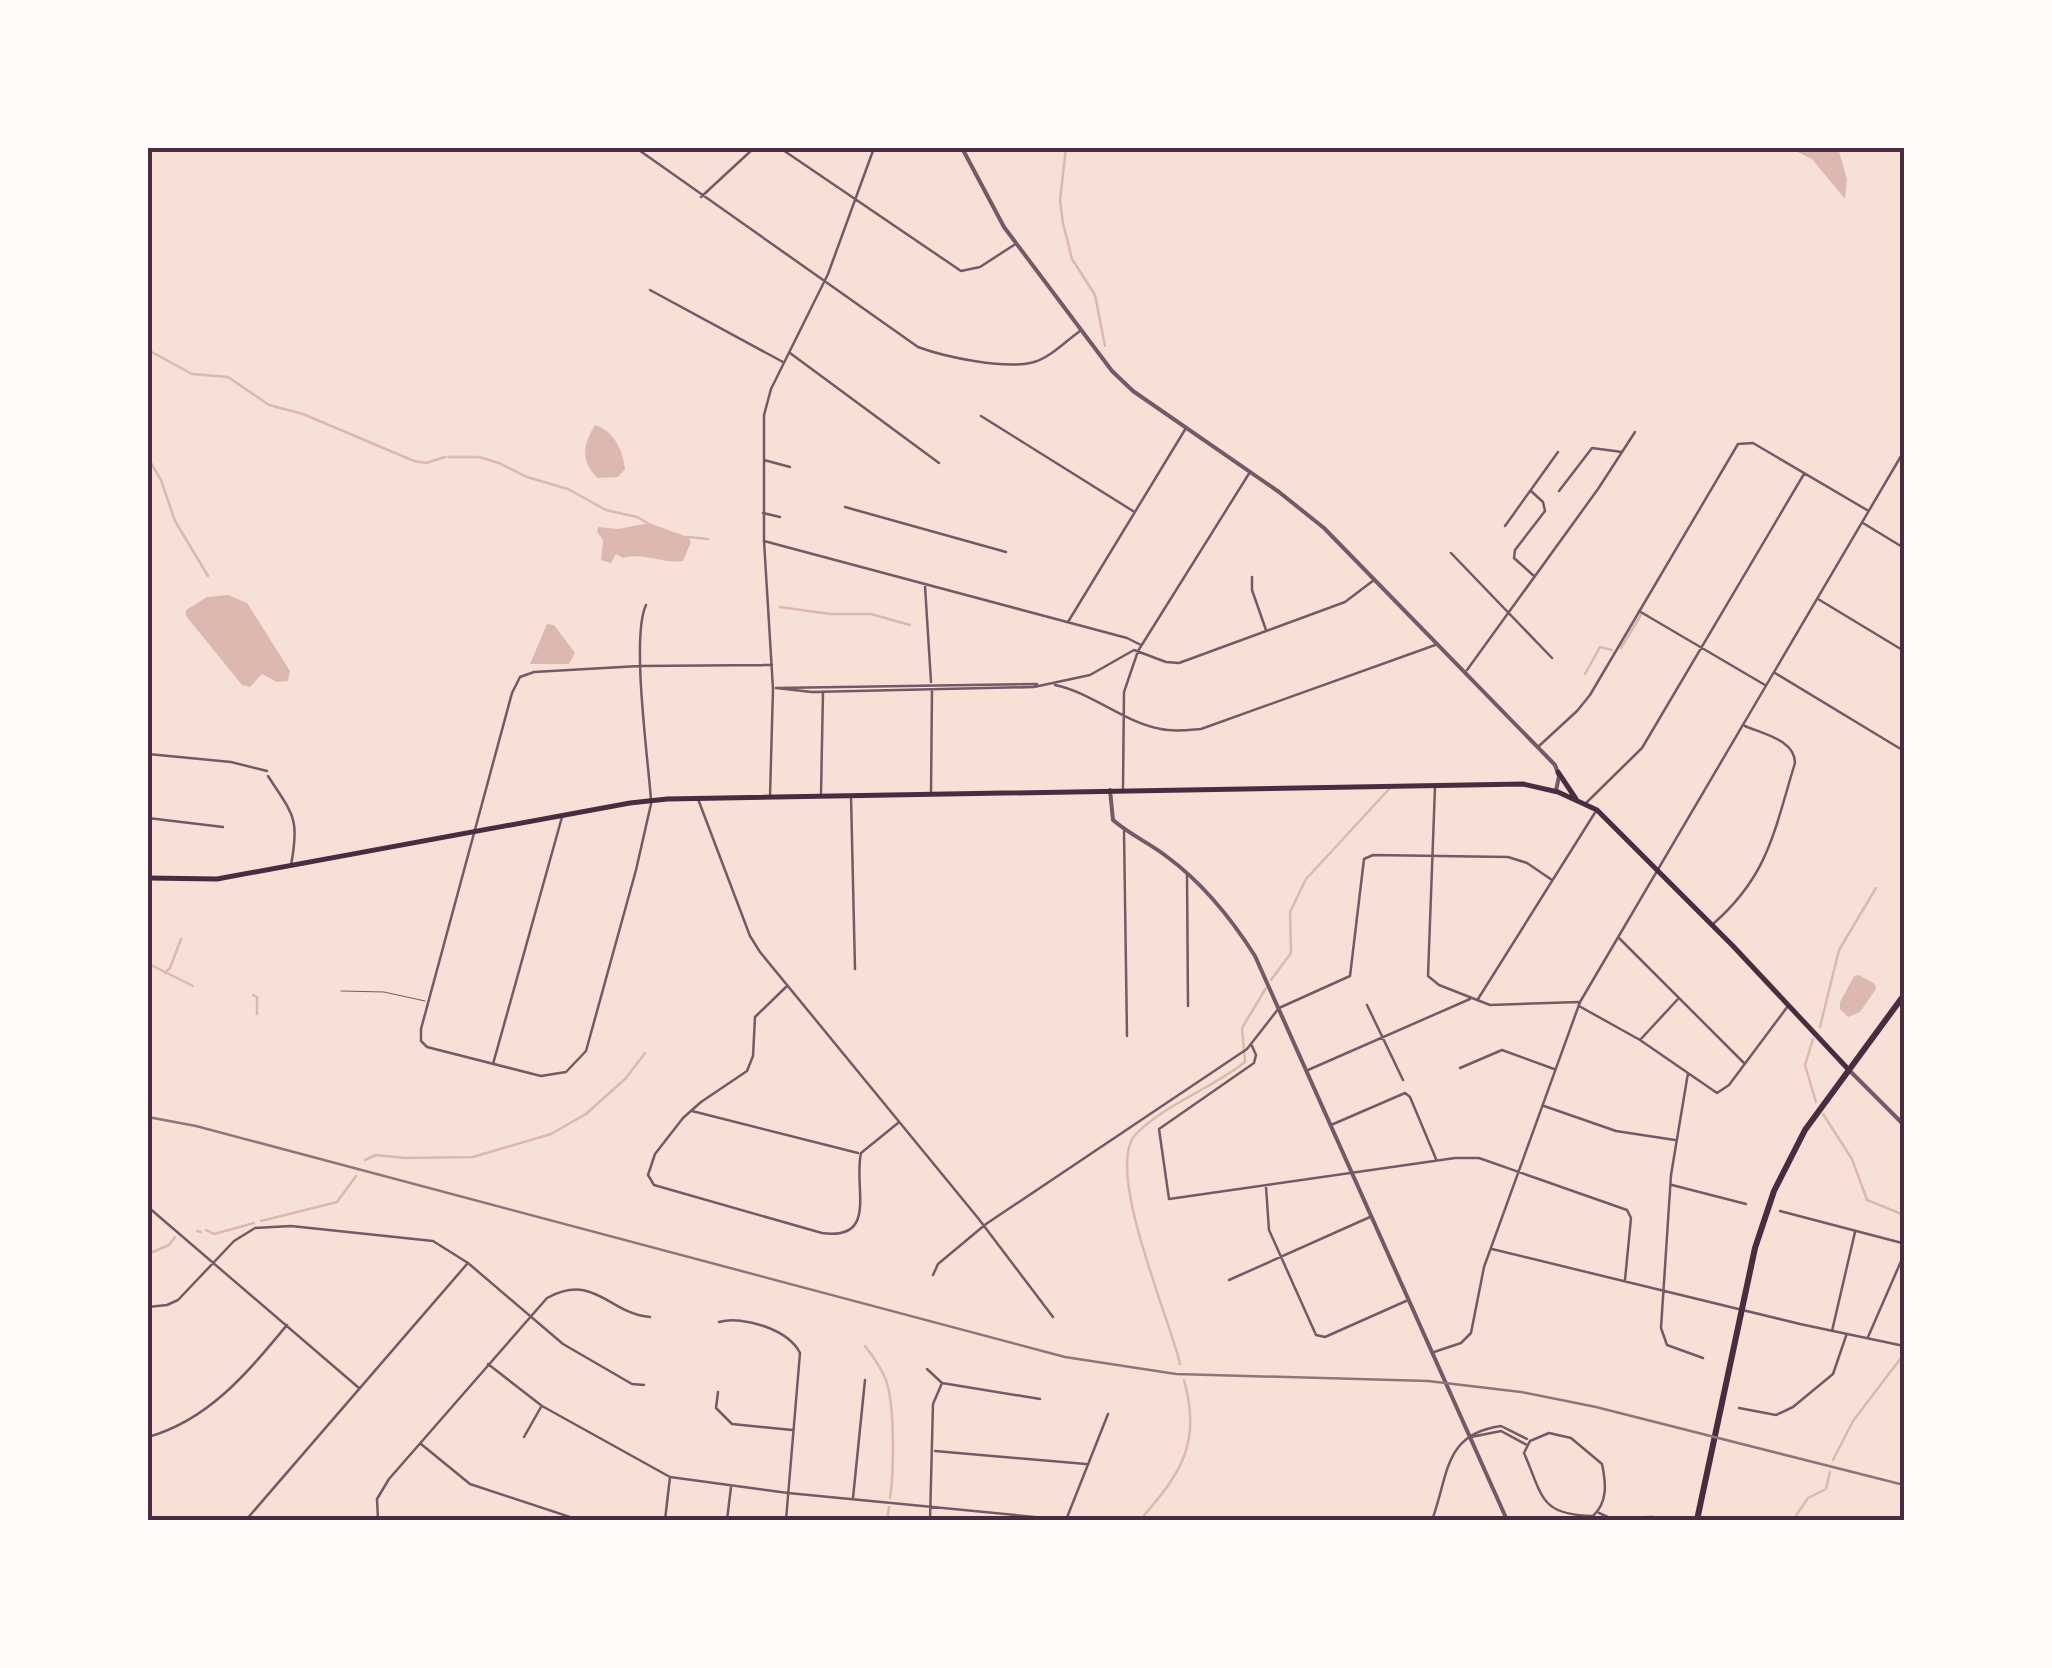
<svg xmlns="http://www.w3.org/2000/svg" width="2052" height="1668" font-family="'Noto Sans',sans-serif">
  <rect width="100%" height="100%" fill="#f7e1d7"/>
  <path fill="#dcb8b0" d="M 1789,148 L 1838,148 L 1847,179 L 1845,199 L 1812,159 Z
    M 595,425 C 614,431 623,450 625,469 L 618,477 L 598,478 C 580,462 583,444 595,425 Z
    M 649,523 L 688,537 L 691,542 L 683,561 C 661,564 644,552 623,558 L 616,554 L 611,563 L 601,560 L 603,540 L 597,532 L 598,527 L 618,529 Z
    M 228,595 L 247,603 L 290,671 L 288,681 L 277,682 L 262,674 L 250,687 L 242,685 L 186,616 L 186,610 L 207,597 Z
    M 547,624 L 554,625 L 575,653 L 569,664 L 530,664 Z
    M 1859,975 L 1875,984 L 1876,989 L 1860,1012 L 1848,1017 L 1840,1009 L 1840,1002 L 1854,976 Z"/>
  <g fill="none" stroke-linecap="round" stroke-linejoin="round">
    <path stroke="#dcb8b0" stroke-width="2.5" d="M 1066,148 L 1060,200 L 1063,223 L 1072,259 L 1095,295 L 1105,346
      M 148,350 L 192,374 L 228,377 L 269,405 L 303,414 L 414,461 L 426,463 L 445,457
      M 448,457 L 479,457 L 499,463 L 527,477 L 568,489 L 606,510 L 637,517 L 649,524
      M 148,458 L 161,480 L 175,521 L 208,576
      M 687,540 L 688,537 L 708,539
      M 780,607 L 830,614 L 871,614 L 910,625
      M 1621,648 L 1641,615
      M 1585,674 L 1600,647 L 1612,650
      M 151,965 L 193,986
      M 165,973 L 170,968 L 181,939
      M 1271,980 L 1291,953 L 1290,912 L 1306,879 L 1391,787
      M 253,995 L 257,997 L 257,1014
      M 1820,1027 L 1839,950 L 1876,888
      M 1813,1039 L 1805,1065 L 1816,1102
      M 1823,1114 L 1852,1159 L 1867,1200 L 1904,1215
      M 365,1160 L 376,1155 L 405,1158 L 473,1157 L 551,1134 L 586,1114 L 626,1078 L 645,1053
      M 261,1221 L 337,1202 L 356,1176
      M 206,1230 L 214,1234 L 254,1223
      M 197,1231 L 201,1232
      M 148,1254 L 169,1245 L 175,1237
      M 865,1346 C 873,1356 881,1368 886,1380 C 895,1405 894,1472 890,1498
      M 1180,1364 C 1171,1321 1103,1168 1136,1134 C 1167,1103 1211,1089 1245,1062 L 1242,1028 L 1266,988
      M 1833,1460 L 1853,1421 L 1904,1354
      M 887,1520 L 889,1507
      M 1140,1520 C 1181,1473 1202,1443 1184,1380
      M 1793,1520 L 1808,1498 L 1826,1489 L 1830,1472"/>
    <path stroke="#755966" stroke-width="1" d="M 341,991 L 384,992 L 425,1001"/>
    <path stroke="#755966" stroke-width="2.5" d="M 636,148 L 918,347 C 945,357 1006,370 1034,362 C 1051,357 1066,341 1080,331
      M 780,148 L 961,271 L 980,267 L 1014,245
      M 701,197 L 754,148
      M 650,290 L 783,362
      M 790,353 L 939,463
      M 981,416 L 1133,511
      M 764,460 L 790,467
      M 1531,491 L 1543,502 L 1545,511 L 1515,550 L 1514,558 L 1534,576
      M 1559,491 L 1592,448 L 1622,452
      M 845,507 L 1006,552
      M 763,513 L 780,517
      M 1863,523 L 1904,548
      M 1505,526 L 1558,452
      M 764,541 L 1127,638 L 1141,645
      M 1451,553 L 1552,658
      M 1252,577 L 1252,590 L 1266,630
      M 925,586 L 931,682
      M 1818,599 L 1904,651
      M 646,605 C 631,637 648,758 651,800 L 651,804 L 636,870 L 586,1051 L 566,1072 L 541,1076 L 427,1047 L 421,1041 L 421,1029 L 512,693 L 520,677 L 534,672 L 639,666 L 641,666 L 772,665
      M 1639,611 L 1765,685
      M 1068,622 L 1186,428
      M 1467,670 L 1598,489 L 1635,432
      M 1775,673 L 1904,751
      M 1055,685 C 1093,693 1123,722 1161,729 C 1174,732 1188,730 1201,729 L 1438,644
      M 776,688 L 812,692 L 1034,687 L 1090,675 L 1134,650 L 1166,662 L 1179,663 L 1345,602 L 1374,580
      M 776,688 L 1037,684
      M 1539,746 L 1577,711 L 1590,695 L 1738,444 L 1753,443 L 1867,510
      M 148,754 L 231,762 L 267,771
      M 268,776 C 293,815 300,817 291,865
      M 1435,787 L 1428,976 L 1439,985 L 1490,1005 L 1579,1002
      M 1123,788 L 1124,692 L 1138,651 L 1250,472
      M 931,792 L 932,690
      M 821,794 L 823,692
      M 770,796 L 773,689 L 764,541 L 764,415 L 771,389 L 828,274 L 874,148
      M 851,796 L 855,969
      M 698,799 L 750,936 L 760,952 L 978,1218 L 1053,1317
      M 1586,803 L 1642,748 L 1804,474
      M 148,818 L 223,827
      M 1124,831 L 1127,1036
      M 1187,874 L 1188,1006
      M 1713,924 C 1769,875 1774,831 1795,763 C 1795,740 1763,734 1745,726
      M 1619,938 L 1744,1063
      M 786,987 L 755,1017 L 753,1056 L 747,1071 L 701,1102 L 683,1118 L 655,1154 L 648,1175 L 654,1185 L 822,1233 C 879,1241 853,1186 861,1153 L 898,1123
      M 1478,999 L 1596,811
      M 1367,1005 L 1403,1080
      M 1579,1006 L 1640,1040 L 1717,1093 L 1729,1085 L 1788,1006
      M 1640,1040 L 1678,999
      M 1252,1046 L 1256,1055 L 1254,1063 L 1159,1129 L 1169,1199 L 1455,1158 L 1479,1158 L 1627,1210 L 1631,1218 L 1625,1280
      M 493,1064 L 562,817
      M 1460,1068 L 1502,1050 L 1554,1069
      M 1308,1070 L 1470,999
      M 1688,1073 L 1671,1175 L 1661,1328 L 1667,1345 L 1703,1358
      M 1544,1106 L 1616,1131 L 1675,1140
      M 692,1111 L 858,1153
      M 1331,1125 L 1405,1093 L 1410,1097 L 1436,1159
      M 1672,1185 L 1746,1204
      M 1266,1187 L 1269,1230 L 1316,1335 L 1325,1337 L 1406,1301
      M 148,1207 L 359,1388
      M 1780,1211 L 1902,1243 L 1904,1247 L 1902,1259 L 1868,1337
      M 1492,1249 L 1800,1324 L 1904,1346
      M 933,1275 L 938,1264 L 986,1224 L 1247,1049 L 1279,1008 L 1350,976 L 1364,859 L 1373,855 L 1508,857 L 1527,863 L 1552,880
      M 1229,1280 L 1370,1217
      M 148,1307 L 167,1305 L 178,1300 L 234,1241 L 255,1228 L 291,1226 L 433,1241 L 468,1263 L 563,1344 L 632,1384 L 644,1385
      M 719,1322 C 743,1315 789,1330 800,1353 L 786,1520
      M 1832,1331 L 1855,1232
      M 1434,1352 L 1461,1343 L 1471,1333 L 1484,1267 L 1580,1002 L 1904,451
      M 488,1364 L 542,1406 L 670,1477 L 788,1493 L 1066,1520 L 1108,1414
      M 927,1369 L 942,1383 L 933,1404 L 930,1520
      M 942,1383 L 1040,1399
      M 718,1392 L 716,1408 L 732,1424 L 792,1430
      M 1739,1408 L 1776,1415 L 1793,1407 L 1833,1374 L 1846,1336
      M 1549,1433 L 1571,1438 L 1602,1464 C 1606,1483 1608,1502 1593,1516 C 1539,1515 1543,1496 1524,1453 L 1530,1441 Z
      M 148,1437 C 209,1420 248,1372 287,1325
      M 524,1437 L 541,1407
      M 1471,1437 L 1501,1431 L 1527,1445
      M 421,1444 L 470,1484 L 579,1520
      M 935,1451 L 1086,1464
      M 853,1498 L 865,1380
      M 1599,1513 L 1610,1518 L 1653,1517
      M 246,1520 L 467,1264
      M 378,1520 L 377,1499 L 389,1479 L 547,1298 C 595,1272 609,1314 650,1317
      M 665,1520 L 670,1477
      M 727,1520 L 731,1487
      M 1432,1520 C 1449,1475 1443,1434 1501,1426 L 1527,1439"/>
    <path stroke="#755966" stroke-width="4" d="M 962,148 L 1004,227 L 1112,371 L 1133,391 L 1279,492 L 1324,528 L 1555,765 L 1559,776 L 1556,791
      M 1110,790 L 1113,820 C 1129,834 1149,843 1166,856 C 1203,883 1231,918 1255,956 L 1507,1520
      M 1851,1072 L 1904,1125"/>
    <path stroke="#4a2c40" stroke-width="5" d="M 1558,772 L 1576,799
      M 148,878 L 217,879 L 630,803 L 667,799 L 1523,784 L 1558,792 L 1597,810 L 1733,946 L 1848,1069"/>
    <path stroke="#4a2c40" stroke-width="6" d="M 1697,1520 L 1755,1248 L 1774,1191 L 1805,1130 L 1904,995"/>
    <path stroke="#8f747c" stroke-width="2.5" d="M 148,1117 L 196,1126 L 1065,1357 L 1176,1374 L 1428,1381 L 1521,1392 L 1596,1407 L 1904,1485"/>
  </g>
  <rect width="2052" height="1668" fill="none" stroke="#fffaf5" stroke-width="300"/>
  <rect x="150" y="150" width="1752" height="1368" fill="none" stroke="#4a2c40" stroke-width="4"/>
</svg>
